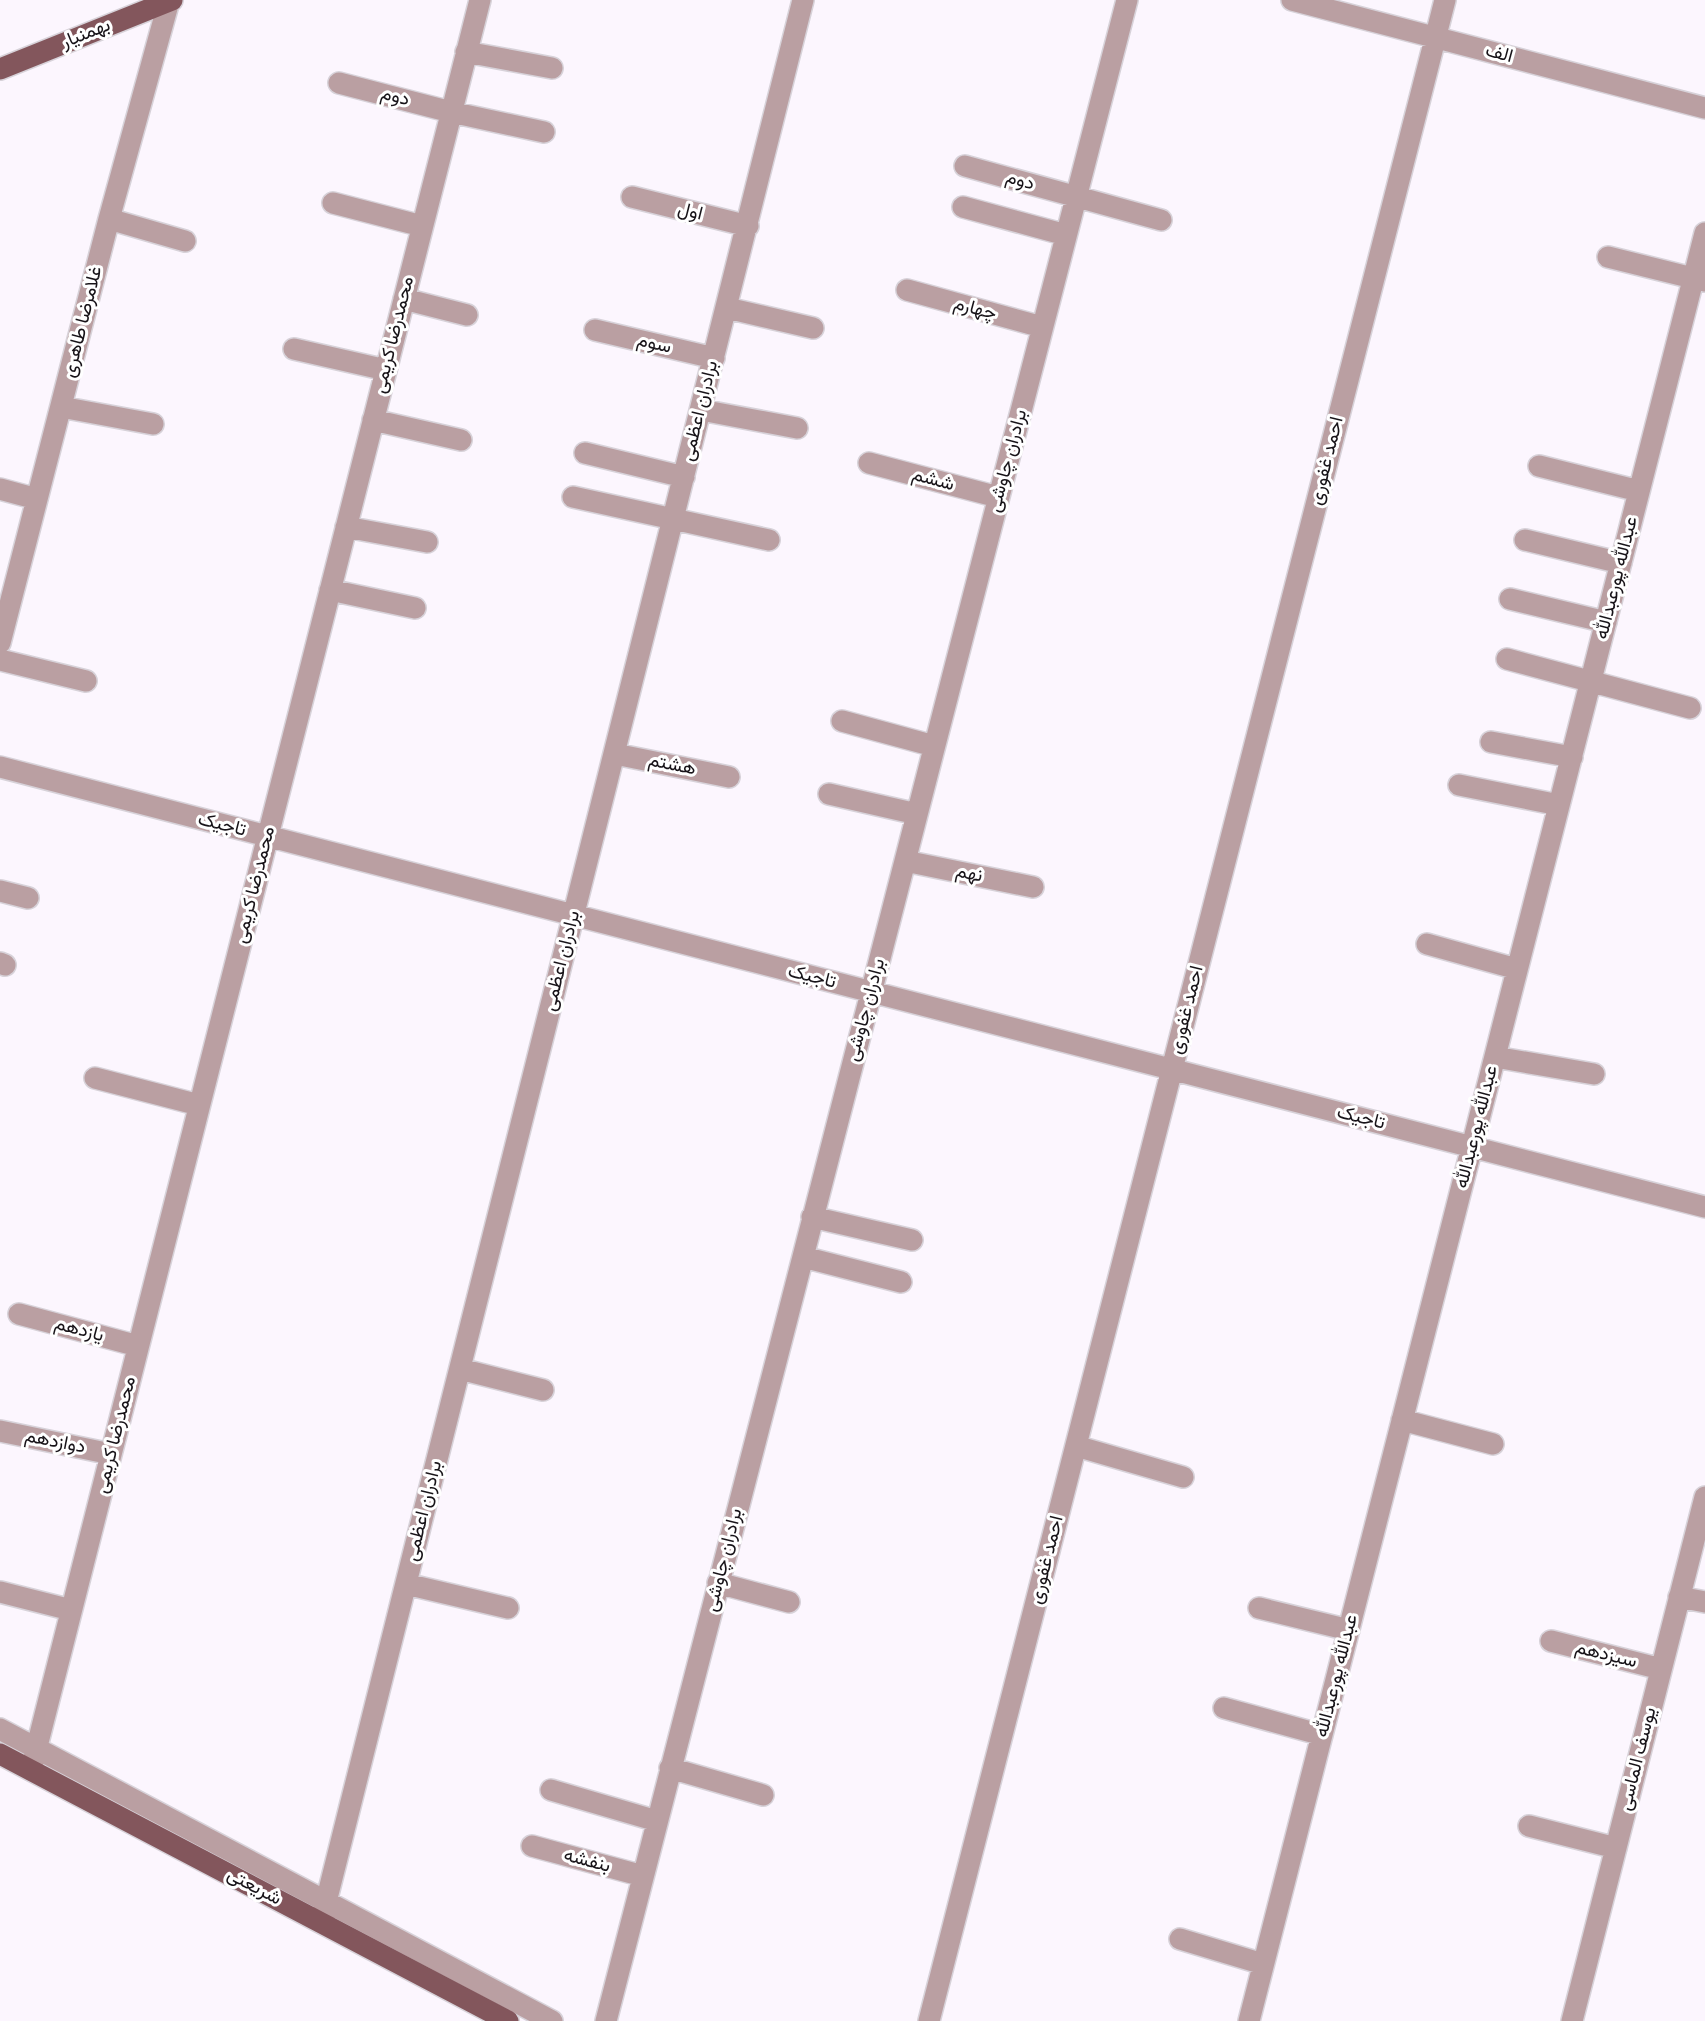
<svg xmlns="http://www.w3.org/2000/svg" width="1705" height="2021" font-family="Overpass,Vazirmatn,sans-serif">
  <rect width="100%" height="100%" fill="#fcf6fe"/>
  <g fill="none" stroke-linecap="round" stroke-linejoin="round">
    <g stroke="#d7d2d9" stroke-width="24">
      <path id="minor" d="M 1292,0 L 1705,108
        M 466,52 L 552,68
        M 339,83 L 451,112 L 544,132
        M 965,166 L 1161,220
        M 632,197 L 748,226
        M 333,203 L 422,226
        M 963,207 L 1066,235
        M 109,219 L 185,241
        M 1608,257 L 1705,281
        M 907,290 L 1042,327
        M 404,299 L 467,315
        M 727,308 L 813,328
        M 595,330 L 714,358
        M 294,349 L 386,370
        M 61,407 L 153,424
        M 701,410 L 797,428
        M 373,420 L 461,440
        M 585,453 L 684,477
        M 869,463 L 998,497
        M 1539,466 L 1639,491
        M 0,489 L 37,499
        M 573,497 L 769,540
        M 346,527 L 427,542
        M 1525,540 L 1621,563
        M 330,590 L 415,608
        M 1510,599 L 1606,622
        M 0,643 L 109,219 L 169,1
        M 1507,659 L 1690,708
        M 0,660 L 86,681
        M 842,721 L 934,746
        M 1491,742 L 1572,757
        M 615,754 L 729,777
        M 0,767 L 1705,1207
        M 1459,785 L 1559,805
        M 829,794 L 917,814
        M 905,861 L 1033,887
        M 0,891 L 28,898
        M 1427,944 L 1517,969
        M 0,963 L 5,965
        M 1495,1057 L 1594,1074
        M 95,1078 L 199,1105
        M 812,1217 L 912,1240
        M 803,1257 L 901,1282
        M 19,1314 L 138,1346
        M 460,1369 L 543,1390
        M 1402,1420 L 1493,1444
        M 0,1431 L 111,1454
        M 1076,1446 L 1183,1477
        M 718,1583 L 789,1602
        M 406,1584 L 508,1608
        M 0,1592 L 71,1610
        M 1679,1597 L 1705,1602
        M 1259,1608 L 1349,1630
        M 1551,1641 L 1661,1669
        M 1224,1708 L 1322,1735
        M 0,1729 L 552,2021
        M 670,1768 L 763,1795
        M 31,1770 L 480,0
        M 551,1790 L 657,1821
        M 1529,1826 L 1616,1848
        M 532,1846 L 643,1876
        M 321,1922 L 803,0
        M 1180,1939 L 1263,1964
        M 606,2021 L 1127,0
        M 929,2021 L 1445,0
        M 1249,2021 L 1705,233
        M 1572,2021 L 1705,1497"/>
    </g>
    <g stroke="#d7d2d9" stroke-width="24">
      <path id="major" d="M 0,69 L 172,0
        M 0,1754 L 508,2021"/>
    </g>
    <use href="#minor" stroke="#ba9fa2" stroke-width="21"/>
    <use href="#major" stroke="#83565c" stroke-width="21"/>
  </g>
  <g text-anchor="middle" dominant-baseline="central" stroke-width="6" stroke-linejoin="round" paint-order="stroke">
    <g font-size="19" fill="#171318" stroke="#fff">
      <text transform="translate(86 34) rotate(-22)">بهمنیار</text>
      <text transform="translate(1499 54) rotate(15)">الف</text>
      <text transform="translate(395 97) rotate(14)">دوم</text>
      <text transform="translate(1020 181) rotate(16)">دوم</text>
      <text transform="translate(690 212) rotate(14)">اول</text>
      <text transform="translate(975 309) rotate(15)">چهارم</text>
      <text transform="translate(83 322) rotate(-76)">غلامرضا طاهری</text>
      <text transform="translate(394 335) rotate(-76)">محمدرضا کریمی</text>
      <text transform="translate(654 344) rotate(13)">سوم</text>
      <text transform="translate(700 411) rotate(-76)">برادران اعظمی</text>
      <text transform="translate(1008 461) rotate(-75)">برادران چاوشی</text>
      <text transform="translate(1327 461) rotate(-76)">احمد غفوری</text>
      <text transform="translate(933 480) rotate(15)">ششم</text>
      <text transform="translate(1617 578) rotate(-76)">عبدالله پورعبدالله</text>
      <text transform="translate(672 765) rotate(11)">هشتم</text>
      <text transform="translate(222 825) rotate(14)">تاجیک</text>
      <text transform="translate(969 874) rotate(11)">نهم</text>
      <text transform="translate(255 885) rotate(-76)">محمدرضا کریمی</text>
      <text transform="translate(562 961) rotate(-76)">برادران اعظمی</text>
      <text transform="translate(812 977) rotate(14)">تاجیک</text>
      <text transform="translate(866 1010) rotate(-75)">برادران چاوشی</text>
      <text transform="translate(1187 1010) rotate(-76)">احمد غفوری</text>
      <text transform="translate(1361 1118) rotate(14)">تاجیک</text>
      <text transform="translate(1477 1127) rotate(-76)">عبدالله پورعبدالله</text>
      <text transform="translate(79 1330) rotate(15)">یازدهم</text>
      <text transform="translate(116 1435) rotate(-76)">محمدرضا کریمی</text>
      <text transform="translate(55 1442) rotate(11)">دوازدهم</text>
      <text transform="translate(424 1511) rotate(-76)">برادران اعظمی</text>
      <text transform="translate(724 1560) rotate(-76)">برادران چاوشی</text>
      <text transform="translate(1047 1560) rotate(-76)">احمد غفوری</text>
      <text transform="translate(1606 1655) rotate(14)">سیزدهم</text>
      <text transform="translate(1337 1676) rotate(-76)">عبدالله پورعبدالله</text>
      <text transform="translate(1638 1759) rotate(-76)">یوسف الماسی</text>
      <text transform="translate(587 1861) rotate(15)">بنفشه</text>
      <text transform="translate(254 1887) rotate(28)">شریعتی</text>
    </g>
  </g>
</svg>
